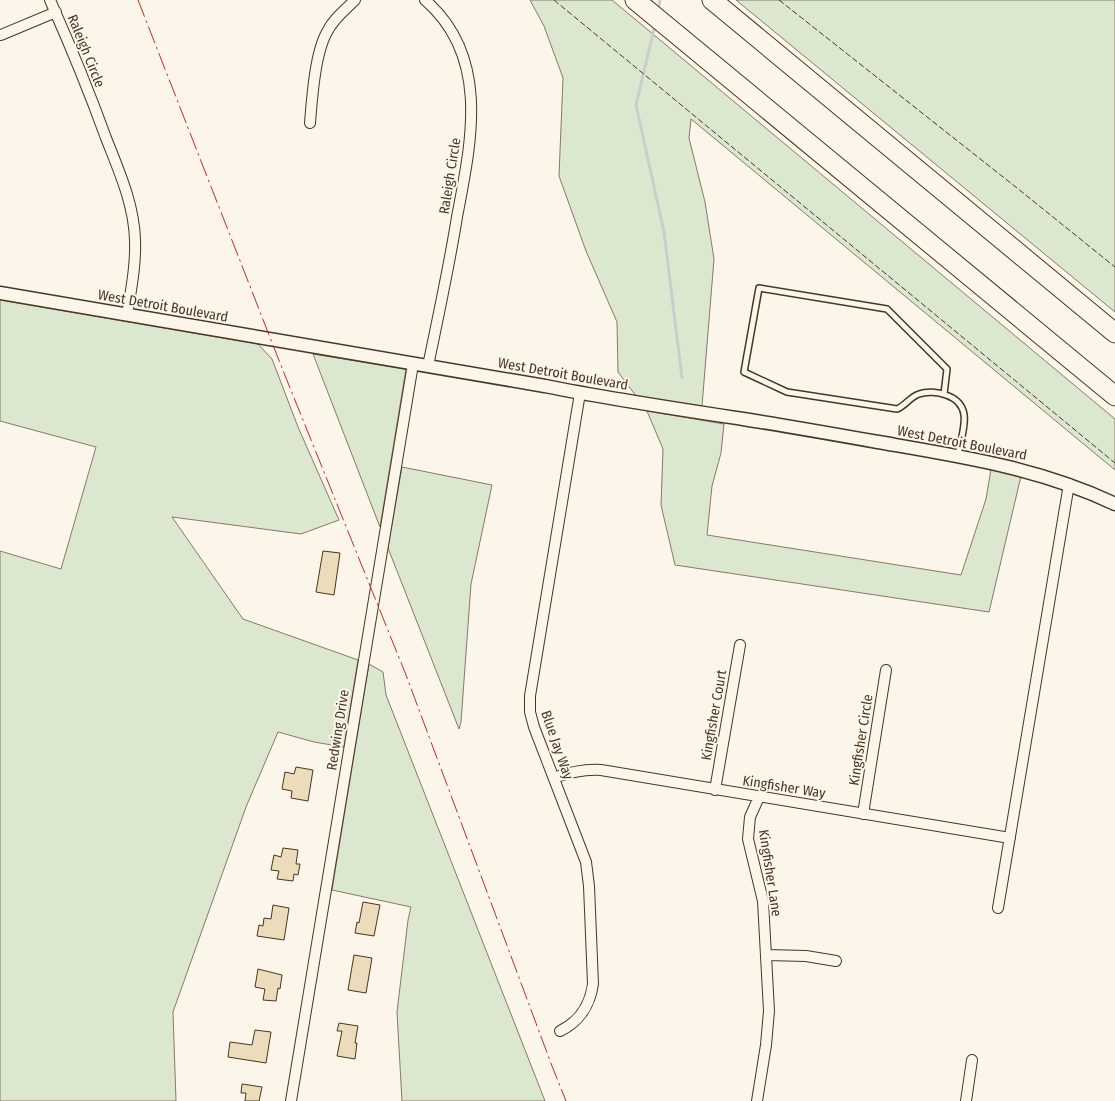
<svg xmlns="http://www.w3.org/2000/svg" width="1115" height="1101" font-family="'Fira Sans Condensed',sans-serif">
  <rect width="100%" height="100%" fill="#fbf6e9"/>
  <path fill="#dce7d0" stroke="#887966" d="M 530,0 L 612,0 L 1115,419 L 1115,470 L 691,119 L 689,138 L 705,202 L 714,259 L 702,406 L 636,396 L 618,372 L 617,322 L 586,251 L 559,176 L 563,78 L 544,26 Z
    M 736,0 L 1115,0 L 1115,312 Z
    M 0,300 L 258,344 L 272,359 L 298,427 L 339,520 L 301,534 L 172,517 L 243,619 L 358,660 L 344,747 L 314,742 L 278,732 L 246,807 L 173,1012 L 176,1101 L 0,1101 L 0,551 L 61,569 L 96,447 L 0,421 Z
    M 313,354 L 406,369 L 380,527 Z
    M 647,411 L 724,424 L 721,453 L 712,486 L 707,535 L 961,575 L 986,499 L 991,469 L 1021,476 L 989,612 L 675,565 L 661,505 L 663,449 Z
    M 402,467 L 492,485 L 471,584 L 461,722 L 459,729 L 388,548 Z
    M 369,664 L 383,672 L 386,695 L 545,1101 L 402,1101 L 397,1012 L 408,920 L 411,907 L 332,890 Z"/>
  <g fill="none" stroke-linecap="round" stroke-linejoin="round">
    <path stroke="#c9cecd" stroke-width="3" d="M 658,11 L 660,0
      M 655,25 L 636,105 L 664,232 L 682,378"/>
  </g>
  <path fill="#ecdcbc" stroke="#4a3520" d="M 323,551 L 340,553 L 334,595 L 316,592 Z
    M 296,767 L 313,770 L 308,801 L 291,798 L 292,791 L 282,789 L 285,772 L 294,774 Z
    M 283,848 L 298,850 L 296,864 L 300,864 L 298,875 L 294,874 L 293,881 L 277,879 L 279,871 L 271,870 L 274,855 L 281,857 Z
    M 363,902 L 380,905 L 374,936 L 355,933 L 357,922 L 359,923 Z
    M 273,905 L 289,908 L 284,940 L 257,936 L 259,925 L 263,926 L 264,918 L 271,919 Z
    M 354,955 L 372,958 L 366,993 L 348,990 Z
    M 258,969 L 282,975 L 280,989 L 278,988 L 276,1001 L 263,1000 L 265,989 L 255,987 Z
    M 339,1023 L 358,1026 L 355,1043 L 357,1043 L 355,1059 L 337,1056 L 342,1031 L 337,1031 Z
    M 255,1030 L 271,1032 L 266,1063 L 228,1057 L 230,1042 L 252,1045 Z
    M 242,1084 L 262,1087 L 259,1101 L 245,1101 L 246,1093 L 241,1093 Z"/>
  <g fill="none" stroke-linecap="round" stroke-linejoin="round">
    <g stroke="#4a3520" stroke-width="8">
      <path id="service" d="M 944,394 L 947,369 L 887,309 L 759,288 L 744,372 L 787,392 L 897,409 C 905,406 910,397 919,394 C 927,391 938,392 946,395 C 975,405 962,432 958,455"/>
    </g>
    <g stroke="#4a3520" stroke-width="12">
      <path id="minor" d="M 50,0 C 70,45 89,91 106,138 C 119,171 134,204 135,240 C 136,265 131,290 127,315
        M 425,0 C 491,57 471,143 457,217 C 449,267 438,317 428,366
        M 1,35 L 56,12
        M 310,123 C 312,98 315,53 327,32 C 333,19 345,10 355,0
        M 554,778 C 570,772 583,769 601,770 L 1010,838
        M 715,790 L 740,645
        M 863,814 L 886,670
        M 998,908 L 1069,484
        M 766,955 L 806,956 L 836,961
        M 560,1031 C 579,1022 590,1005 593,984 L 589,886 L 586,862 L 534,727 L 530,712 L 530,696 L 580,393
        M 291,1101 L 413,364
        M 757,1101 L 766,1045 L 769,1011 L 763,901 L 748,839 L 750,817 L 759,797
        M 966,1101 L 972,1060"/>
    </g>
    <g stroke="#4a3520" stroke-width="15">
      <path id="tertiary" d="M 0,293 L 545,386 C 610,399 677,409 743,419 C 788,426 833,434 878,442 C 959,456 1040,468 1115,504"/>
    </g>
    <g stroke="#4a3520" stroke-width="21">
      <path id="motorway" d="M 635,0 L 1115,396
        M 712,0 L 1115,333"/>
    </g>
    <use href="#service" stroke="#fbf6e9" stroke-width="5"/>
    <use href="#minor" stroke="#fbf6e9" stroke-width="10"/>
    <use href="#tertiary" stroke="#fbf6e9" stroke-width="12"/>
    <use href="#motorway" stroke="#fbf6e9" stroke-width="19"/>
    <path stroke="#4a3520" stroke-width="1" stroke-dasharray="6 2.5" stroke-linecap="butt" d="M 554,0 L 1115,463
      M 779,0 L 1017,188 L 1115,267"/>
    <path stroke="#c62828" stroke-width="1" stroke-dasharray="18 4 2.5 4" stroke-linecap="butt" d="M 138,0 L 280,363 L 406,675 L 552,1066 L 566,1101"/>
  </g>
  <g text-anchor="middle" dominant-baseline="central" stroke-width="4" stroke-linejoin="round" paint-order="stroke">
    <g font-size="14" fill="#4a3520" stroke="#fbf6e9">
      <text transform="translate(86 51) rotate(68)">Raleigh Circle</text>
      <text transform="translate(450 176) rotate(-81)">Raleigh Circle</text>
      <text transform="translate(163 306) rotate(10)">West Detroit Boulevard</text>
      <text transform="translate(563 374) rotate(10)">West Detroit Boulevard</text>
      <text transform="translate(962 443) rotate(11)">West Detroit Boulevard</text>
      <text transform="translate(714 715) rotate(-80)">Kingfisher Court</text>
      <text transform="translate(338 730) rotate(-81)">Redwing Drive</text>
      <text transform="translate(861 740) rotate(-81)">Kingfisher Circle</text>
      <text transform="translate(557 745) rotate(71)">Blue Jay Way</text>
      <text transform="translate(784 787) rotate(9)">Kingfisher Way</text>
      <text transform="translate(770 873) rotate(81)">Kingfisher Lane</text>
    </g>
  </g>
</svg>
